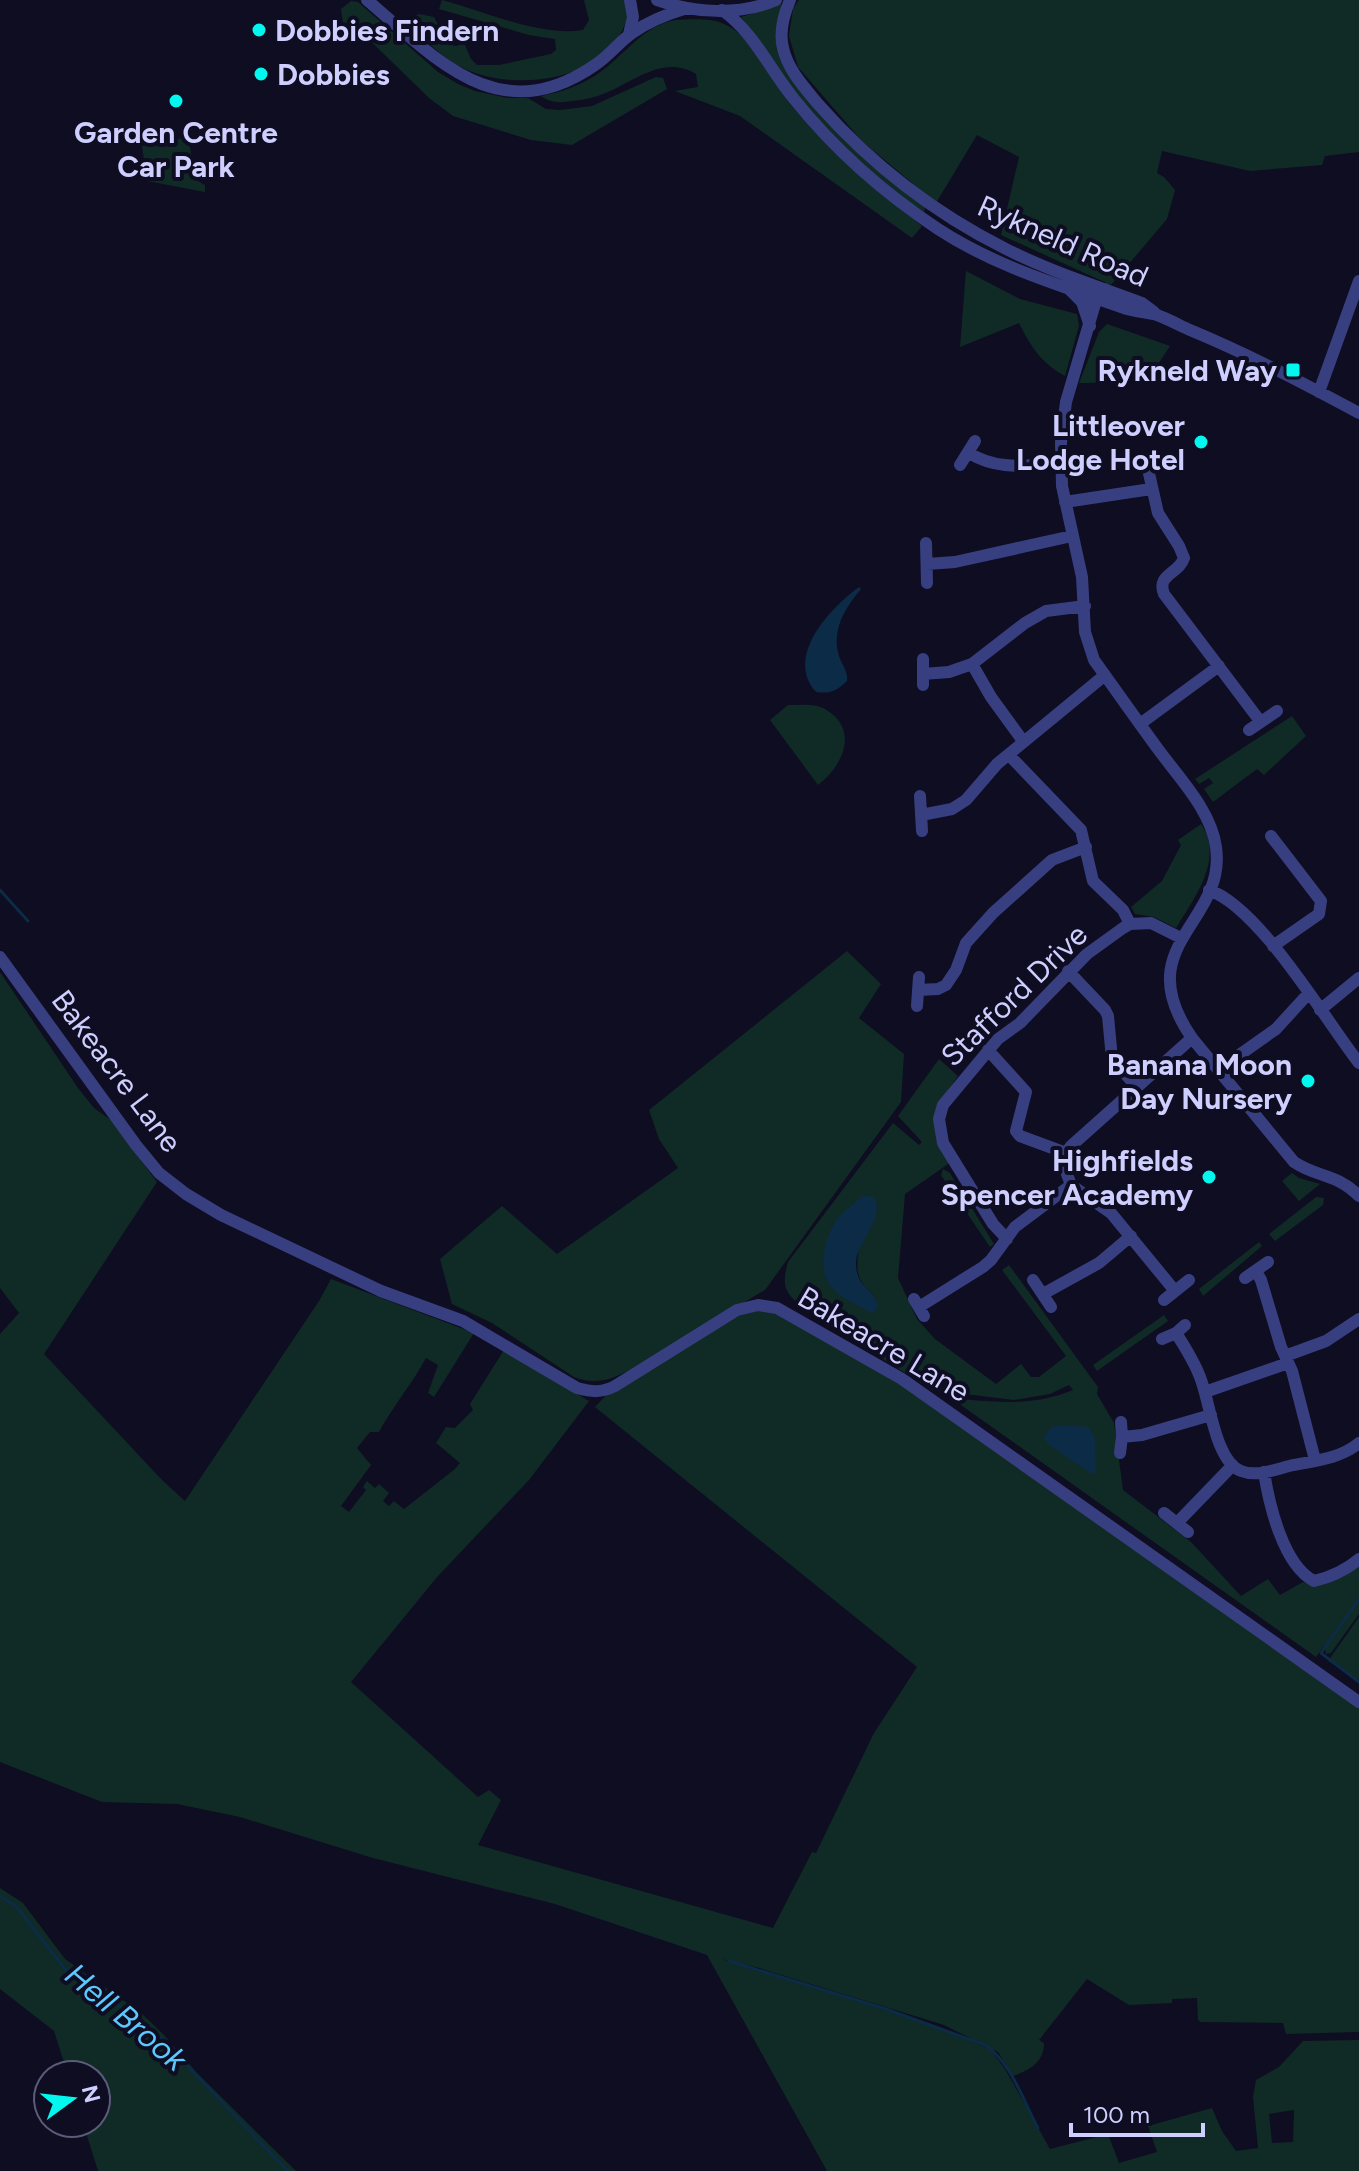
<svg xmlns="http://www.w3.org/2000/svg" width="1359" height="2171" font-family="Figtree,sans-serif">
  <rect width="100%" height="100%" fill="#0e0d21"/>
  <path fill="#102b26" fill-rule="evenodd" d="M 442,0 C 484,11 540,37 583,30 L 589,20 L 584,0 L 625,0 L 629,10 C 616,81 517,94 463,68 C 442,58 426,40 408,26 L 407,20 L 419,14 L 434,17 L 448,44 L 456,46 L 464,43 L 471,59 L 477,65 L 499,65 L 551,54 L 556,50 L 555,39 L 529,35 L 439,9 Z
    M 799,0 L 1359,0 L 1359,152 L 1325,156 L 1322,165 L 1250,171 L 1162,151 L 1157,173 L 1164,177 L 1175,190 L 1167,219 L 1111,285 L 1001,235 L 1019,157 L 977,135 L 936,203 L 862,141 L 798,67 L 789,36 L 793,9 Z
    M 351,1 L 358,2 L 438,72 L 458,84 L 475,91 L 508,98 L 528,98 L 546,109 L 560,110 L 592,106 L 656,77 L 663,78 L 667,89 L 572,145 L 531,140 L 453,116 L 429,98 L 351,22 L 343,23 L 341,9 Z
    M 781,4 L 783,64 L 925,207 L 924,212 L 922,212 C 879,179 838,144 803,103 C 781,76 764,44 741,17 Z
    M 676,20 C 693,19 715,17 730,27 C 754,41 772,83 791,105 C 829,151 874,190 922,226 L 912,238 L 740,116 L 675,91 L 698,87 L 696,74 C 665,55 637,79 608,92 C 596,97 585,100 572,101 C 560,103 551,103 541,96 C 562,92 582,85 599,73 C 625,55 643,25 676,20 Z
    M 188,137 L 196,180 L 205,185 L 205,192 L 147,181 L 142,146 Z
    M 966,271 L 1020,299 L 1077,314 L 1079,326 L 1065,376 C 1041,363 1031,347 1019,323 L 960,347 Z
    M 1107,324 L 1170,346 L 1155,369 L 1140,361 C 1123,379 1103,384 1079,383 L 1099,332 Z
    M 788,705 C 800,705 814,703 825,709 C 860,729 843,766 818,785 L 770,720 Z
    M 1292,716 L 1306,736 L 1264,775 L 1257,769 L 1213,802 L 1204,789 L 1213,783 L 1209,778 L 1199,784 L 1195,779 Z
    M 1201,824 C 1225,859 1194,898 1176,928 L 1154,917 L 1135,914 L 1131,907 L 1162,881 L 1181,845 L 1178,840 Z
    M 847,951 L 881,984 L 859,1018 L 904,1054 L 901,1102 L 765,1290 L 628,1371 C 610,1380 594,1385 574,1377 L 492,1323 L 452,1304 L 440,1259 L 502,1206 L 557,1254 L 678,1168 L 659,1139 L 649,1110 Z
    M 0,972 L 78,1088 L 94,1108 L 111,1120 L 157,1182 L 44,1354 L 162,1480 L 185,1501 L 319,1301 L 331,1279 L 474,1333 L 434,1397 L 428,1393 L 438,1365 L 426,1358 C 412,1384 393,1406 379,1432 L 370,1432 L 357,1448 L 371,1465 L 341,1506 L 349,1512 L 366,1490 L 363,1487 L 367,1481 L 375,1488 L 379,1484 L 389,1493 L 383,1501 L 389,1506 L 394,1501 L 404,1509 L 455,1469 L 460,1463 L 436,1443 L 446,1427 L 455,1428 L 473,1410 L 470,1404 L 504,1350 L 589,1401 L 529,1480 L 438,1576 L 351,1682 L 478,1797 L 489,1790 L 501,1800 L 478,1845 L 773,1928 L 812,1852 L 816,1853 L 874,1733 L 917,1667 L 595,1407 L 615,1386 L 737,1310 L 768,1306 L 876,1363 L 1359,1702 L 1359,2032 L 1286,2034 L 1283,2023 L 1201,2022 L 1198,2020 L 1197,1998 L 1172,1999 L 1172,2003 L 1129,2005 L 1087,1979 L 1039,2040 L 1044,2043 C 1044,2062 1030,2070 1013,2076 L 998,2052 L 944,2025 L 759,1968 L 722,1959 L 930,2024 L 990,2049 L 1005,2069 L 1050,2149 L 1108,2134 L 1119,2163 L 1157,2152 L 1148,2126 L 1212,2108 L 1222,2131 L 1236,2151 L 1258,2148 L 1253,2097 L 1256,2080 L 1279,2067 L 1303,2041 L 1359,2040 L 1359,2171 L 827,2171 L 707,1955 L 555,1904 L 373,1858 L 240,1817 L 177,1804 L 102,1802 L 0,1762 L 0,1334 L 19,1313 L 0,1288 ZM 1294,2110 L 1293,2142 L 1272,2143 L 1269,2114 Z
    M 939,1059 L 958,1076 C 931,1115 926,1119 951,1162 L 905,1194 L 898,1278 L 917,1319 L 935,1339 L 996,1384 L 1021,1364 L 1031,1377 L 1039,1377 L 1066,1356 L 1002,1270 L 1009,1265 L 1098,1387 L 1097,1394 L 1114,1423 L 1123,1490 L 1191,1542 L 1241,1596 L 1268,1579 L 1280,1595 L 1303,1582 L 1315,1586 L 1359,1566 L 1359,1614 L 1331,1653 L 1326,1654 L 1324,1646 L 1316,1657 L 951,1398 C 994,1402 1032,1407 1073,1390 L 1069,1385 L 1050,1394 L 1014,1400 L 932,1390 L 804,1309 C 785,1292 781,1288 788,1262 L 893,1123 L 919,1145 L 922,1142 L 898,1116 ZM 860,1243 C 855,1270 855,1281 877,1298 L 824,1258 Z
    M 943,1169 L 950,1173 L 994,1244 L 990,1247 L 941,1175 Z
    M 1292,1173 L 1299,1178 L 1320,1184 L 1299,1201 L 1282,1181 Z
    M 1316,1197 L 1324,1198 L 1323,1205 L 1275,1241 L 1269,1234 Z
    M 1259,1242 L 1262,1246 L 1203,1296 L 1199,1289 Z
    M 1164,1315 L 1168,1321 L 1097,1371 L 1093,1365 Z
    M 1359,1617 L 1359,1680 L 1328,1661 Z
    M 0,1888 L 23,1903 L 65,1959 L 141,2013 L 163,2034 L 198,2074 L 296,2171 L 98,2171 L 83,2123 L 96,2123 L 96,2075 L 68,2075 L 54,2031 L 0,1989 Z"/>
  <path fill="#0c2b46" d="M 859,587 L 861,589 C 845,608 831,630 839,656 C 842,665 848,671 847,681 C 837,691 830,694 816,692 C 784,657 830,608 859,587 Z
    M 862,1196 L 874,1197 C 886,1219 857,1239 856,1263 C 856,1289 875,1288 878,1307 L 872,1313 C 857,1305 839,1298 829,1284 C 817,1267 826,1233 838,1218 C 845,1210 855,1203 862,1196 Z
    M 1063,1425 L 1089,1427 L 1095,1439 L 1096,1473 L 1092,1474 L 1048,1444 L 1044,1437 L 1051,1427 Z"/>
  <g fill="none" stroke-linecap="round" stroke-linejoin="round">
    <path stroke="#0c2b46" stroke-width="3" d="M 0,890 L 28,921
      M 1359,1599 L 1321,1653 L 1359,1682
      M 0,1896 L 16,1906 L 72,1978 L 94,1988 L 152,2029 L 288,2171
      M 729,1961 L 886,2009 L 985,2045 C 1012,2063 1023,2101 1038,2128"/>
    <path stroke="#383f80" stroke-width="12" d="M 367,0 C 437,60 500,131 595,65 C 609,56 619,42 632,33 C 649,21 667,14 687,8
      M 657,0 C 694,13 739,16 776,0
      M 790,0 C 784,14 779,32 783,48 C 788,70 804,87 818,104 C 871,164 934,213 1006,249 C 1049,271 1097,286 1142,303 L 1154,312
      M 722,10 C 754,32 770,70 794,99 C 835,150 884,193 938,229 C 996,267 1062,286 1127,309 C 1137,312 1147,312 1157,315 C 1168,319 1179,325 1190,330 C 1248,354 1303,383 1359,413
      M 629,34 L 633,17 L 630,0
      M 1068,288 L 1082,302 L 1090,326
      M 1105,289 L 1097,297 L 1066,402 L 1061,442 L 1062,486 L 1082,577 L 1085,632 L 1094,660 C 1115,689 1136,719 1158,749 C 1179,778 1211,810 1216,847 C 1227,924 1127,944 1192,1038 L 1294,1162 C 1318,1178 1336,1173 1359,1196
      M 1319,392 L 1359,281
      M 969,453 C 998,471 1027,465 1060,464
      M 960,465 L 975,441
      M 1148,469 L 1158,513 L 1179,546 L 1184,558 C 1179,574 1156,574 1164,594 L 1260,721
      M 1065,502 L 1151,489
      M 926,543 L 927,583
      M 927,564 L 955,562 L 1072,536
      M 972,664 L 991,697 L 1023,741
      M 923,674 L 949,672 L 972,664 L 1025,623 L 1046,611 L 1085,606
      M 923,685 L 923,659
      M 1140,724 L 1219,666
      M 1249,730 L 1277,711
      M 1009,755 L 1081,830 L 1093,881 L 1123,910 L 1130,924
      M 920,796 L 922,831
      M 921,815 L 952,809 L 966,800 L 997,764 L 1105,675
      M 1271,836 L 1321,901 L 1319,914 L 1273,946
      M 1209,890 C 1260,908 1324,1018 1359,1063
      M 0,957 L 136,1145 L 159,1173 L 186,1194 L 221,1215 L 381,1291 L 463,1321 L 577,1388 C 592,1392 601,1393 615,1386 L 737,1310 L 758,1305 L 777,1308 L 902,1379 L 1359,1702
      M 1068,971 L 1105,1010 L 1108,1016 L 1112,1059 L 1136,1086
      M 918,990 L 938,989 L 946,985 L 956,970 L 966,943 L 993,913 L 1052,860 L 1086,847
      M 917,1006 L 919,977
      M 1320,1010 L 1359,978
      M 988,1050 L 1026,1092 L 1016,1131 L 1020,1136 L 1066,1153
      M 1218,1070 L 1276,1029 L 1308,994
      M 1007,1239 L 993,1224 L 943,1143 L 939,1119 L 943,1105 L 998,1039 L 1020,1023 L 1087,954 L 1123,928 L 1130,924 L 1151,923 L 1181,938
      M 1256,1271 L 1261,1280 L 1281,1347 L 1292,1371 L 1315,1460
      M 1245,1278 L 1268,1262
      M 1033,1280 L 1051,1307
      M 1175,1291 L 1111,1213 L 1071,1185 L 1064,1166 L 1066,1153 L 1071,1146 L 1192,1038
      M 1043,1294 L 1099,1263 L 1131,1236
      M 914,1299 L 924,1316
      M 1164,1300 L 1189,1280
      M 919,1307 L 983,1267 L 991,1260 L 1015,1227 L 1071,1185
      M 1176,1333 C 1185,1347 1194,1361 1200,1377 C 1210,1401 1215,1461 1241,1471 C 1256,1477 1274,1470 1289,1466 C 1313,1461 1340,1459 1359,1443
      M 1162,1339 L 1176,1333 L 1185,1325
      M 1285,1356 L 1326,1341 L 1359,1319
      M 1205,1392 L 1288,1363
      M 1122,1437 L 1142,1435 L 1211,1415
      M 1120,1453 L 1122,1437 L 1121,1422
      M 1264,1472 C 1269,1504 1283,1565 1314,1581 C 1331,1577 1346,1570 1359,1559
      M 1164,1513 L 1188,1532
      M 1177,1523 L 1232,1466"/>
  </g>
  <g fill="#02f7ee" stroke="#0e0d21" stroke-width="3">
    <circle cx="259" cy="30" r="8"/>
    <circle cx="261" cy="74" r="8"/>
    <circle cx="176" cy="101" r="8"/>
    <rect x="1285" y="362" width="16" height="16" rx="4"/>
    <circle cx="1201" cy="442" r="8"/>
    <circle cx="1308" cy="1081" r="8"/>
    <circle cx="1209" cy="1177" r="8"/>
  </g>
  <g text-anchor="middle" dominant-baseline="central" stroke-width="8" stroke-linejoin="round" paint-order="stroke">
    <g font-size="30" font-weight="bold" fill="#cecfff" stroke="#0e0d21" text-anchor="end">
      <text x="275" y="30" text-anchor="start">Dobbies Findern</text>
      <text x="277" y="74" text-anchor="start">Dobbies</text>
      <text x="176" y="132" text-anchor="middle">Garden Centre<tspan x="176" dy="34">Car Park</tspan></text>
      <text x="1277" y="370">Rykneld Way</text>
      <text x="1185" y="425">Littleover<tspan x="1185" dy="34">Lodge Hotel</tspan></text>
      <text x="1292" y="1064">Banana Moon<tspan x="1292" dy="34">Day Nursery</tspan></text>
      <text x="1193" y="1160">Highfields<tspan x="1193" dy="34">Spencer Academy</tspan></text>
    </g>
    <g font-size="30" fill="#cecfff" stroke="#0e0d21">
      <text transform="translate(1063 241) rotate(24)">Rykneld Road</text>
      <text transform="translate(1014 995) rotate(-44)">Stafford Drive</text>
      <text transform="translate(117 1071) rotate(53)">Bakeacre Lane</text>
      <text transform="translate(884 1344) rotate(31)">Bakeacre Lane</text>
    </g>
    <g font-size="32" font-style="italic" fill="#5cc9fe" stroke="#0e0d21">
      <text transform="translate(126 2017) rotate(40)">Hell Brook</text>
    </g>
  </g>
  <g transform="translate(72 2099) rotate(75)"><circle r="38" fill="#0e0d21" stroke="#5b5b7a" stroke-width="2"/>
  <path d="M0-6L14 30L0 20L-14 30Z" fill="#02f7ee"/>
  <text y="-12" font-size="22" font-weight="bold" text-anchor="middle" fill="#cecfff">N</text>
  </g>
  <path d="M1071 2123v12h132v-12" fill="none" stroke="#cecfff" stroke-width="4"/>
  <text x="1083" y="2123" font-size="24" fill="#cecfff" stroke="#0e0d21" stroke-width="6" paint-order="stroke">100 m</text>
</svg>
